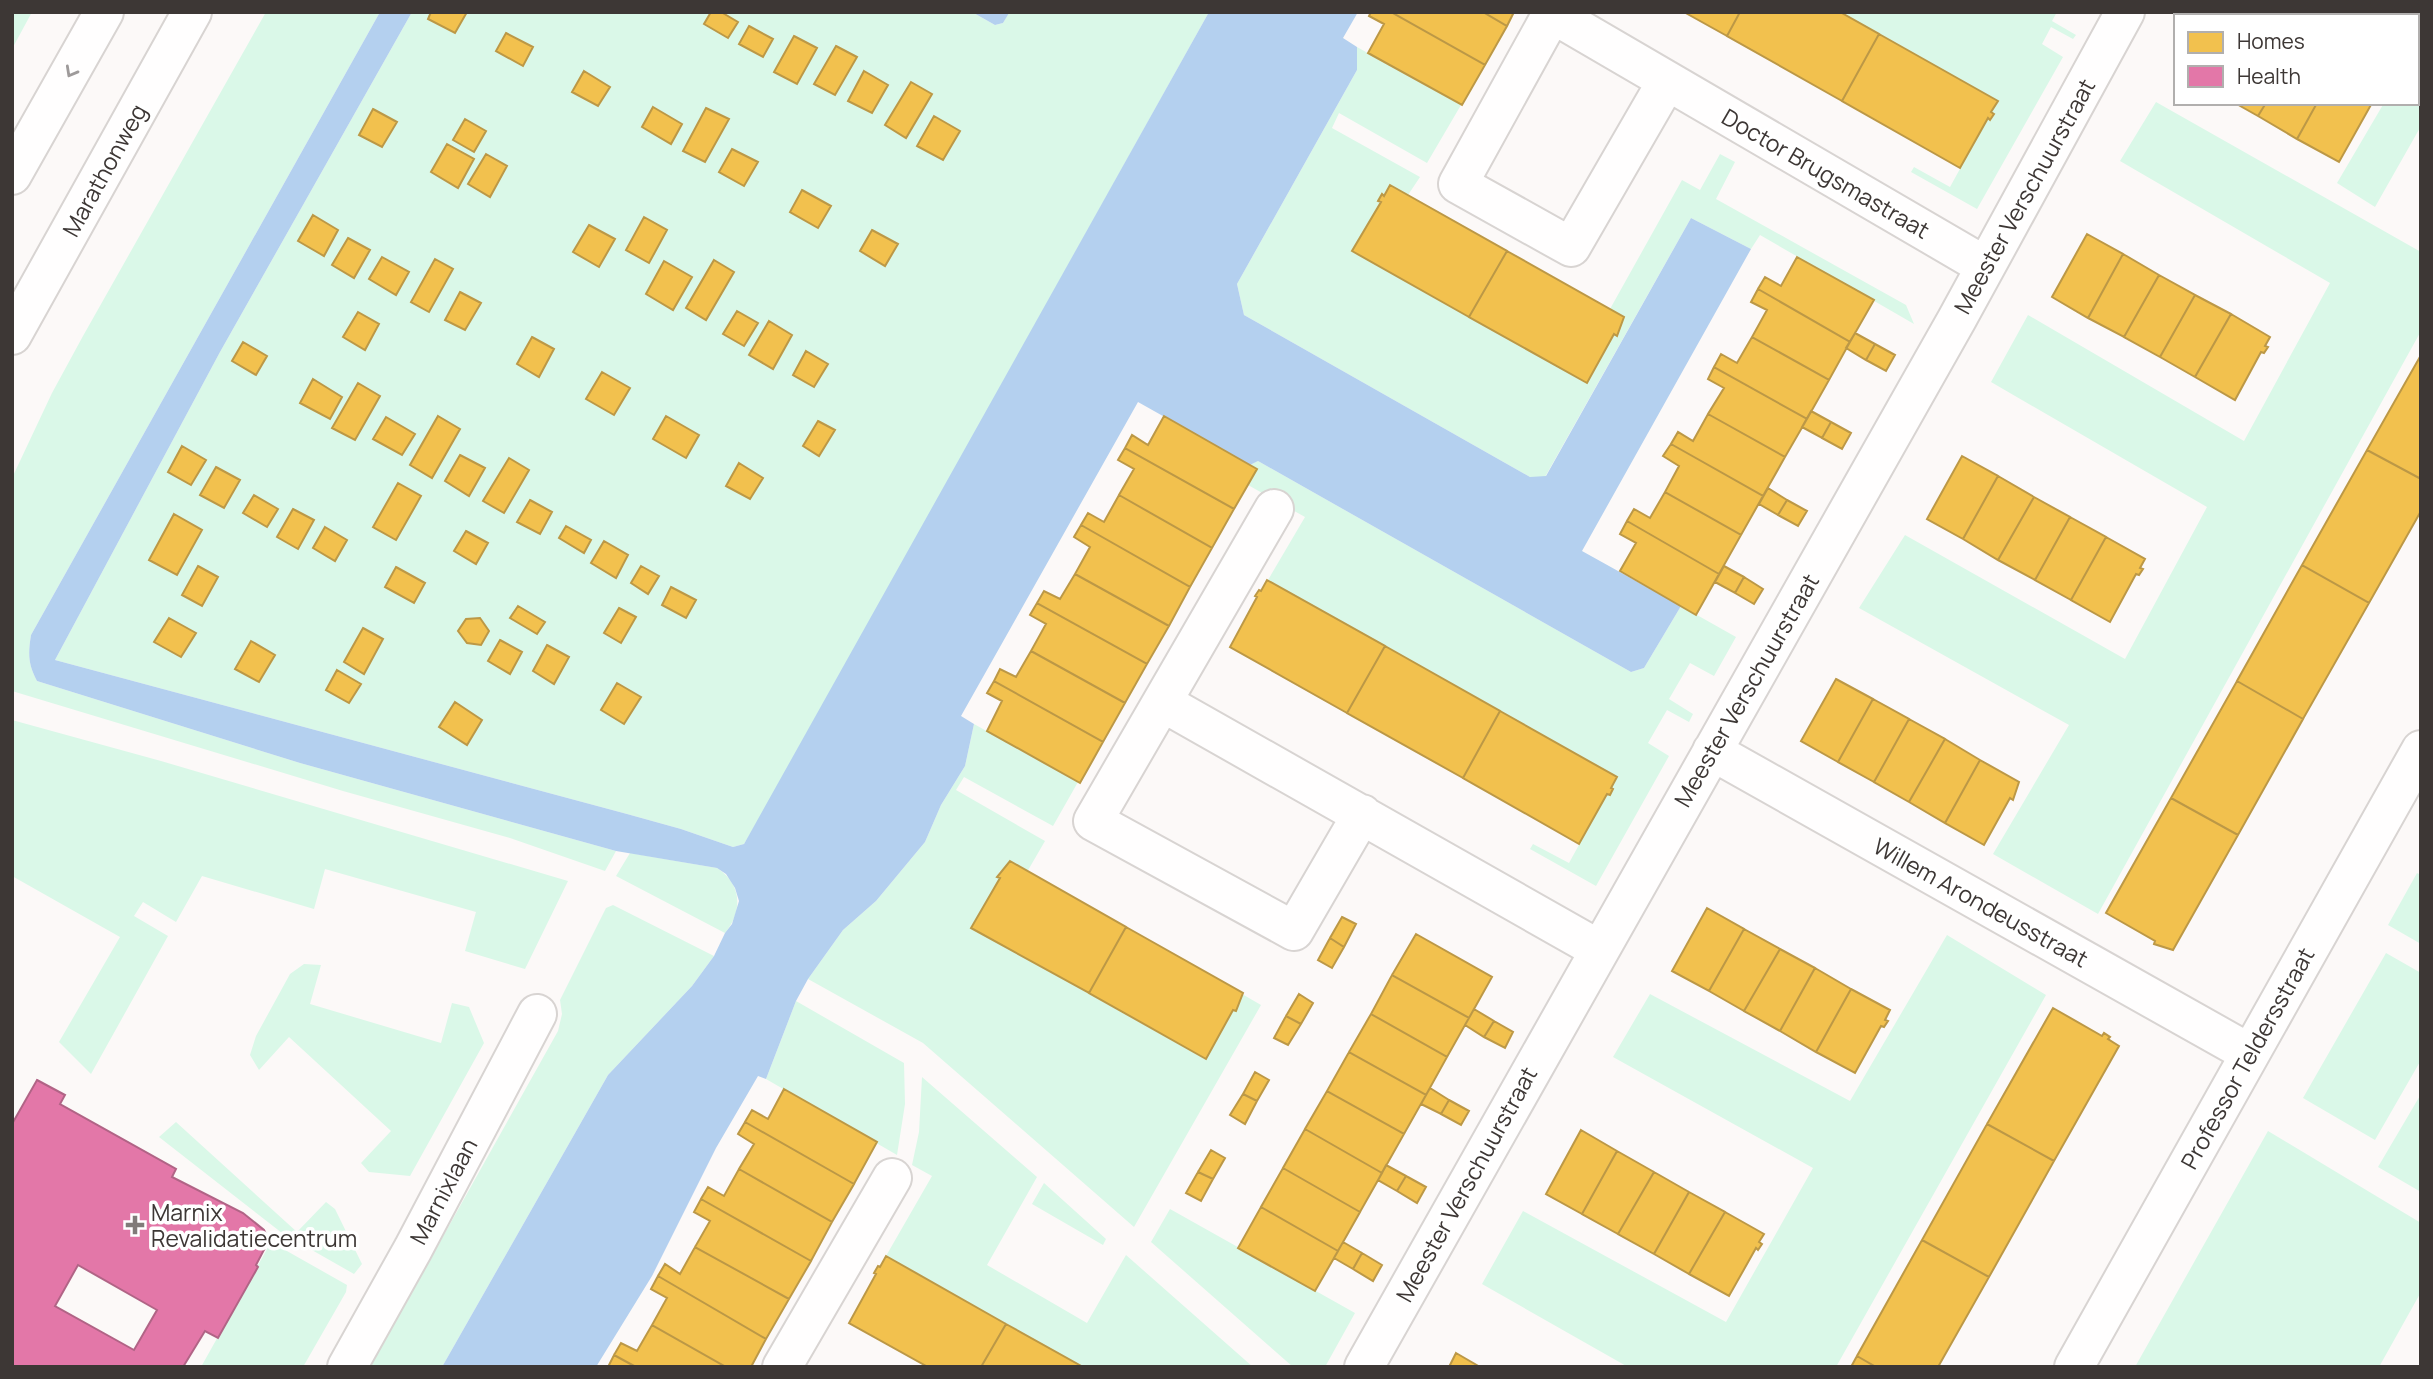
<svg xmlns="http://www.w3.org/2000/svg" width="2433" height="1379" font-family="Manrope,sans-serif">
  <rect width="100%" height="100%" fill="#fcf9f8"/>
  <path fill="#daf8e8" d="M 12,12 L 32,12 L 12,49 Z
    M 266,12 L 380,12 L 31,635 C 28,654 28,664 37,681 L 300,763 L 616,851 L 605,871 L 510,838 L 343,791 L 12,691 L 12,478 L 52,393 L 83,336 Z
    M 412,12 L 972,12 L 995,25 L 1003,23 L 1009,12 L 1209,12 L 776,790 L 744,844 L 733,847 L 681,829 L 627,814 L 55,660 L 220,352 Z
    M 1840,12 L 2057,12 L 2052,21 L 2076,35 L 2073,39 L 2051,27 L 2042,44 L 2063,57 L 1977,209 L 1911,172 L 1914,167 L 1950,187 L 1988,118 L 1991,119 L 1994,114 L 1991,112 L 1997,101 Z
    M 2421,41 L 2421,126 L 2375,207 L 2337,183 L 2384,103 L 2417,103 L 2417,47 Z
    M 1357,47 L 1461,105 L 1427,163 L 1339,113 L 1332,128 L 1420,177 L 1408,195 L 1390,186 L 1384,196 L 1381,195 L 1378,201 L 1381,202 L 1353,251 L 1586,383 L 1614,334 L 1617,335 L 1620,330 L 1618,328 L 1624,317 L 1610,309 L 1682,180 L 1700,190 L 1720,154 L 1735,162 L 1716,199 L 1906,305 L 1914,324 L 1760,235 L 1751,249 L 1691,218 L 1545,477 L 1530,477 L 1244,315 L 1237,284 L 1357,70 Z
    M 2156,102 L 2421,252 L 2421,331 L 2098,914 L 1993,854 L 2069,725 L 1859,608 L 1905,535 L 2125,659 L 2207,507 L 1991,382 L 2028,315 L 2244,441 L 2330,283 L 2120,161 Z
    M 1258,461 L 1631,672 L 1644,668 L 1681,606 L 1736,637 L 1714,676 L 1690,663 L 1669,699 L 1693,714 L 1689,722 L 1667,710 L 1648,743 L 1669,756 L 1596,886 L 1530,849 L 1533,844 L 1569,863 L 1607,794 L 1610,795 L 1613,790 L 1611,788 L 1617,777 L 1268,580 L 1305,517 L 1248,485 L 1257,469 L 1250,465 Z
    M 12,720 L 161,761 L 568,881 L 525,969 L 465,951 L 476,912 L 325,869 L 314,909 L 202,876 L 176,922 L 143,902 L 134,916 L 168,936 L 91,1074 L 59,1042 L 120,937 L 12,876 Z
    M 974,724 L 1078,782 L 1053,826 L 964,777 L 956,790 L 1045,841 L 1027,872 L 1010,861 L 1003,872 L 1000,871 L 997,876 L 1000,878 L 972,928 L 1205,1059 L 1233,1010 L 1236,1011 L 1242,994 L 1261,1005 L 1134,1227 L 923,1043 L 808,979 L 843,930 L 876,901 L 925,842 L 941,805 L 965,766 Z
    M 630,853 L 717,868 C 742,884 743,911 725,933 L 616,876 Z
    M 2417,873 L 2421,875 L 2421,944 L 2388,925 Z
    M 613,905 L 714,956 L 692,986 L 608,1075 L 442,1367 L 370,1367 L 558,1031 L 562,1014 L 560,1000 L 606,908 Z
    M 1947,935 L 2046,995 L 1836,1367 L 1628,1367 L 1482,1284 L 1523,1211 L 1726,1322 L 1813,1168 L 1613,1057 L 1650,994 L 1850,1101 Z
    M 2386,953 L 2421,973 L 2421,1060 L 2375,1140 L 2303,1098 Z
    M 304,964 L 321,965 L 310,1004 L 441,1043 L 452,1003 L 469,1007 L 484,1043 L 410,1176 L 369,1172 L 361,1163 L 391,1131 L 289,1037 L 259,1070 L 250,1055 L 256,1036 L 290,974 Z
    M 796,1001 L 904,1063 L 905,1104 L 897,1155 L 766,1079 Z
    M 922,1077 L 1037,1177 L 987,1265 L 1087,1323 L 1126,1255 L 1253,1367 L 1083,1367 L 886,1256 L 932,1176 L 912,1165 L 919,1132 Z
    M 2421,1094 L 2421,1192 L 2378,1167 Z
    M 176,1122 L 297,1232 L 326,1202 L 335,1209 L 362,1264 L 354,1274 L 282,1233 L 159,1137 Z
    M 2268,1131 L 2421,1223 L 2421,1292 L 2379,1367 L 2135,1367 Z
    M 1044,1183 L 1106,1239 L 1103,1245 L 1032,1204 Z
    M 1170,1209 L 1355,1313 L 1325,1367 L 1293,1367 L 1151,1242 Z
    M 271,1242 L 347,1285 L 346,1292 L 303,1367 L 201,1367 Z"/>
  <path fill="#b4d0ef" d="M 380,12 L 412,12 L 220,352 L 55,660 L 627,814 L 681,829 L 733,847 L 744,844 L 1209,12 L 1358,12 L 1343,38 L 1357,47 L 1357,70 L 1237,284 L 1244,315 L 1530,477 L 1546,476 L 1691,218 L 1751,249 L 1582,551 L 1681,606 L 1644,668 L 1631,672 L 1258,461 L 1250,465 L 1138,402 L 961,716 L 974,724 L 965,766 L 941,805 L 925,842 L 876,901 L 843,930 L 808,979 L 796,1001 L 766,1079 L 758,1076 L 716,1148 L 652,1276 L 596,1367 L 442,1367 L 608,1075 L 692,986 L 714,956 L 725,933 L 732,924 L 739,901 L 735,888 L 726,874 L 717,868 L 616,851 L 300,763 L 37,681 C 28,664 28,654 31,635 Z
    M 972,12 L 1009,12 L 1009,13 L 1003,23 L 995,25 Z"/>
  <path fill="#f2c14e" stroke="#bc9846" stroke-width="2" d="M 431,12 L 467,12 L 455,33 L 428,19 Z
    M 711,12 L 721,12 L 738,22 L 728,38 L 704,24 Z
    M 1371,12 L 1391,12 L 1485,65 L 1462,105 L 1368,53 L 1384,24 L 1369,16 Z
    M 1391,12 L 1483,12 L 1507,26 L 1485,65 Z
    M 1483,12 L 1514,12 L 1507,26 Z
    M 1684,12 L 1740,12 L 1727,36 Z
    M 1740,12 L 1840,12 L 1879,34 L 1842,101 L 1727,36 Z
    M 2212,12 L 2244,12 L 2251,16 L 2210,16 Z
    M 749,26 L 773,39 L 763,57 L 739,44 Z
    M 506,33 L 533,47 L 523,66 L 496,51 Z
    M 1879,34 L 1998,101 L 1991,112 L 1994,114 L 1990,120 L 1988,118 L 1960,168 L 1842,101 Z
    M 794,36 L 817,48 L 797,84 L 774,72 Z
    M 836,46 L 857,57 L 835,95 L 814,84 Z
    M 584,71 L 610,87 L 598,106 L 572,92 Z
    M 864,71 L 888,85 L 872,113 L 848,101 Z
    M 911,82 L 932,94 L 906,138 L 885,125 Z
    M 2235,103 L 2266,103 L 2258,116 Z
    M 2266,103 L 2317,103 L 2297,139 L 2258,116 Z
    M 2317,103 L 2372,103 L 2339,162 L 2297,139 Z
    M 653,107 L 682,124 L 671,144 L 642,127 Z
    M 706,108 L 729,119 L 705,162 L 683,151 Z
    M 373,109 L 397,122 L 382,147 L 359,135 Z
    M 934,116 L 960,131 L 943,160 L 917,146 Z
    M 465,119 L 486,131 L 474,152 L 453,140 Z
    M 447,144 L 474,159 L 458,188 L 431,172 Z
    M 732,149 L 758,162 L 744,186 L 719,172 Z
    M 486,154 L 507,166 L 490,197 L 468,184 Z
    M 1390,185 L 1507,251 L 1469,317 L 1352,251 L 1381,202 L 1378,201 L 1382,194 L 1384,196 Z
    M 802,190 L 831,206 L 818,228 L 790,212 Z
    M 313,215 L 338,230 L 324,256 L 298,241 Z
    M 644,217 L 667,230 L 649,263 L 626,250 Z
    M 589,225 L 615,239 L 599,267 L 573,252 Z
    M 872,230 L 898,244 L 885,266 L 860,251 Z
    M 2087,234 L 2123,254 L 2088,318 L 2052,297 Z
    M 348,238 L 370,250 L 354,278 L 332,265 Z
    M 1507,251 L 1624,317 L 1617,336 L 1614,334 L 1587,383 L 1469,317 Z
    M 2123,254 L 2159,275 L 2124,337 L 2088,318 Z
    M 382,257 L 409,272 L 396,295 L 369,279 Z
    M 1797,257 L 1874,300 L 1850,342 L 1758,289 L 1765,277 L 1781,286 Z
    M 435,259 L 453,269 L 429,312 L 411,302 Z
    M 714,260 L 734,272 L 706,320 L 686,308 Z
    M 664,261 L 692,277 L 673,310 L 646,294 Z
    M 2159,275 L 2195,295 L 2160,357 L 2124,337 Z
    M 1758,289 L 1850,342 L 1829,380 L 1752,337 L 1767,310 L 1751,302 Z
    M 460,292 L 481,303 L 465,330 L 445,320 Z
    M 2195,295 L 2231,314 L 2195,377 L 2160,357 Z
    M 737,311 L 758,323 L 744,346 L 723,334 Z
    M 358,312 L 379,324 L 365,350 L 343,337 Z
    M 2231,314 L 2270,337 L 2265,346 L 2268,347 L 2264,353 L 2261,352 L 2235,400 L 2195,377 Z
    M 769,321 L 792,335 L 773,369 L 749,355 Z
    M 1855,333 L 1875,344 L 1866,360 L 1846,348 Z
    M 532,337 L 554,349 L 539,377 L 517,364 Z
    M 1752,337 L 1829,380 L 1807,419 L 1714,367 L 1721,354 L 1737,363 Z
    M 243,342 L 267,356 L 256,375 L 232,361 Z
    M 1875,344 L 1895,355 L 1886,371 L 1866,360 Z
    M 806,351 L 828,364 L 814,387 L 793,375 Z
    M 2421,355 L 2421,479 L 2367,450 Z
    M 1714,367 L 1807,419 L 1785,457 L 1708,414 L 1724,388 L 1708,379 Z
    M 602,372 L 630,388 L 614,415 L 586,399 Z
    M 313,379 L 342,397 L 330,419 L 300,403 Z
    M 358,383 L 380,396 L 355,440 L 332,428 Z
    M 1811,411 L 1831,422 L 1822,438 L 1802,427 Z
    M 1708,414 L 1785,457 L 1763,496 L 1671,444 L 1678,432 L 1693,441 Z
    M 438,416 L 460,429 L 432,478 L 410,465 Z
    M 666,416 L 699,435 L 686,458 L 653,439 Z
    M 1164,416 L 1257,469 L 1234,509 L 1125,448 L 1132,435 L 1148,445 Z
    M 386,417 L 415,434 L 402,455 L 373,439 Z
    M 818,421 L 835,430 L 819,456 L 803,446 Z
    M 1831,422 L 1851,433 L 1842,449 L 1822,438 Z
    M 1671,444 L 1763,496 L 1741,535 L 1665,492 L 1679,466 L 1663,456 Z
    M 182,446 L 206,460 L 191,485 L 168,472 Z
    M 1125,448 L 1234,509 L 1212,548 L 1119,495 L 1134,469 L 1118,460 Z
    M 2367,450 L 2421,479 L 2421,511 L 2369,603 L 2302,565 Z
    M 460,455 L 485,468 L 469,496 L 445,481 Z
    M 1962,456 L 1998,476 L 1963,539 L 1927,519 Z
    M 509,458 L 529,470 L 504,513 L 483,501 Z
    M 739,463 L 763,478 L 750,499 L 726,486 Z
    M 216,467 L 240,480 L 224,508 L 200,495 Z
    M 1998,476 L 2034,497 L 1998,560 L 1963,539 Z
    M 398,483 L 421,496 L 396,540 L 373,527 Z
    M 1768,488 L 1787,500 L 1778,515 L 1759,504 Z
    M 1665,492 L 1741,535 L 1719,574 L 1627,521 L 1634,509 L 1650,518 Z
    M 254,495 L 278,509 L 267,527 L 243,513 Z
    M 1119,495 L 1212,548 L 1190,587 L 1081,525 L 1088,513 L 1104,522 Z
    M 2034,497 L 2070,517 L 2035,580 L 1998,560 Z
    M 530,500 L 552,512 L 540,534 L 517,522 Z
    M 1787,500 L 1807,511 L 1798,526 L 1778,515 Z
    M 293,509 L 314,520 L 298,549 L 277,537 Z
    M 174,514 L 202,530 L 177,575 L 149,560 Z
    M 2070,517 L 2106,537 L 2071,600 L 2035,580 Z
    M 1627,521 L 1719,574 L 1696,615 L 1620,571 L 1636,543 L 1620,534 Z
    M 1081,525 L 1190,587 L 1169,626 L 1075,574 L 1090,547 L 1074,537 Z
    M 566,526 L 591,540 L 584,553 L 559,538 Z
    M 325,527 L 347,540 L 335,561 L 313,548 Z
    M 466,531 L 488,543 L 476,564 L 454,551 Z
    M 2106,537 L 2145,559 L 2140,568 L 2143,569 L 2139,575 L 2136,574 L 2110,622 L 2071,600 Z
    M 604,541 L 628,555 L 616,578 L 591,563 Z
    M 2302,565 L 2369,603 L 2303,719 L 2237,681 Z
    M 198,566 L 218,577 L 202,606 L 182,595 Z
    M 641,566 L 659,576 L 648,594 L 631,583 Z
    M 1724,566 L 1744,577 L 1735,593 L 1715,582 Z
    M 396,567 L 425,583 L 414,603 L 385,587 Z
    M 1075,574 L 1169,626 L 1147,664 L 1037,603 L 1044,591 L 1060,599 Z
    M 1744,577 L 1763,589 L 1754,604 L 1735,593 Z
    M 1267,580 L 1385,646 L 1347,713 L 1230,647 L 1257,597 L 1255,596 L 1259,590 L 1261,591 Z
    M 671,587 L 696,600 L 686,618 L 662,605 Z
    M 1037,603 L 1147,664 L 1125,703 L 1031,651 L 1046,624 L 1030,615 Z
    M 518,606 L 545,622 L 537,634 L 510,618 Z
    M 619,608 L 636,617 L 621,643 L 604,633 Z
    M 169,618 L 196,633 L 181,657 L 154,642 Z
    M 480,618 L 489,631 L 481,645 L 467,643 L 458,631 L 466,619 Z
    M 363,628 L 383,639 L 364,674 L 344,662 Z
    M 500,640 L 522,652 L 510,674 L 488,661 Z
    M 251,641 L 275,655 L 259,682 L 235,669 Z
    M 547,645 L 569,657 L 554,684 L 533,671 Z
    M 1385,646 L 1500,711 L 1463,778 L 1347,713 Z
    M 1031,651 L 1125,703 L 1103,742 L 994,681 L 1000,669 L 1016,677 Z
    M 337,670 L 361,684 L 349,703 L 326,690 Z
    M 1836,679 L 1873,699 L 1838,762 L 1801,741 Z
    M 994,681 L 1103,742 L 1080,783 L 987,731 L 1002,701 L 987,693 Z
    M 2237,681 L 2303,719 L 2238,835 L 2171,798 Z
    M 617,683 L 641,697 L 624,724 L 601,710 Z
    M 1873,699 L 1909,719 L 1874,782 L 1838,762 Z
    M 455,702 L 482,720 L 467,745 L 439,727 Z
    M 1500,711 L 1617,777 L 1611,788 L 1613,789 L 1610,795 L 1607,794 L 1579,844 L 1463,778 Z
    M 1909,719 L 1945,739 L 1909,802 L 1874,782 Z
    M 1945,739 L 1980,760 L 1945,823 L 1909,802 Z
    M 1980,760 L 2019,782 L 2013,800 L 2010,798 L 1984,845 L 1945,823 Z
    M 2171,798 L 2238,835 L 2173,950 L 2154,944 L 2155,941 L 2106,913 Z
    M 1010,861 L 1126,927 L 1089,993 L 971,928 L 1000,878 L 997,877 Z
    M 1707,908 L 1744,929 L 1709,991 L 1672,971 Z
    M 1342,917 L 1356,924 L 1344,947 L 1330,938 Z
    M 1126,927 L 1243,993 L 1236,1011 L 1233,1010 L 1206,1059 L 1089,993 Z
    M 1744,929 L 1780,949 L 1744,1011 L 1709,991 Z
    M 1416,934 L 1492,977 L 1469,1018 L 1392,975 Z
    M 1330,938 L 1344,947 L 1332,968 L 1318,960 Z
    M 1780,949 L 1815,968 L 1780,1031 L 1744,1011 Z
    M 1815,968 L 1851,989 L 1816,1052 L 1780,1031 Z
    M 1392,975 L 1469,1018 L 1447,1057 L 1371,1014 Z
    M 1851,989 L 1890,1010 L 1885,1020 L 1888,1021 L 1884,1027 L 1881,1026 L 1855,1073 L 1816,1052 Z
    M 1299,994 L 1313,1003 L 1301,1024 L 1286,1016 Z
    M 2053,1008 L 2102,1036 L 2104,1033 L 2110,1037 L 2108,1039 L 2119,1046 L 2054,1161 L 1987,1124 Z
    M 1474,1009 L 1494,1021 L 1484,1037 L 1465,1025 Z
    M 1371,1014 L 1447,1057 L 1426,1095 L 1349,1052 Z
    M 1286,1016 L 1301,1024 L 1288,1045 L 1274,1038 Z
    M 1494,1021 L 1513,1032 L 1505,1048 L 1484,1037 Z
    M 1349,1052 L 1426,1095 L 1404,1134 L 1327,1091 Z
    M 1255,1072 L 1269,1080 L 1257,1101 L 1243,1094 Z
    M 1430,1088 L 1449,1100 L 1441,1114 L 1421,1104 Z
    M 784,1089 L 877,1142 L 854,1184 L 745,1122 L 752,1110 L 768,1119 Z
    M 1327,1091 L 1404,1134 L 1382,1173 L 1305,1129 Z
    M 1243,1094 L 1257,1101 L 1245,1124 L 1230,1115 Z
    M 1449,1100 L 1469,1111 L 1461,1125 L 1441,1114 Z
    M 745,1122 L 854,1184 L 832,1222 L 739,1169 L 754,1144 L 738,1134 Z
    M 1987,1124 L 2054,1161 L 1989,1277 L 1922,1240 Z
    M 1305,1129 L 1382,1173 L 1360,1212 L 1283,1168 Z
    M 1581,1130 L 1617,1151 L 1582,1214 L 1546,1194 Z
    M 1211,1150 L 1225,1158 L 1213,1179 L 1198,1172 Z
    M 1617,1151 L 1654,1172 L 1618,1234 L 1582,1214 Z
    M 1386,1165 L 1406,1176 L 1397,1191 L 1378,1180 Z
    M 1283,1168 L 1360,1212 L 1338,1251 L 1261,1207 Z
    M 739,1169 L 832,1222 L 811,1261 L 701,1199 L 708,1187 L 724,1196 Z
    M 1198,1172 L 1213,1179 L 1201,1201 L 1186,1193 Z
    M 1654,1172 L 1689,1192 L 1654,1254 L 1618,1234 Z
    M 1406,1176 L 1426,1187 L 1417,1203 L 1397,1191 Z
    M 1689,1192 L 1725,1212 L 1689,1274 L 1654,1254 Z
    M 701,1199 L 811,1261 L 789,1299 L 695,1247 L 710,1221 L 694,1212 Z
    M 1261,1207 L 1338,1251 L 1315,1291 L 1238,1248 Z
    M 1725,1212 L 1764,1234 L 1759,1242 L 1762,1244 L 1758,1250 L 1756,1248 L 1729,1296 L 1689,1274 Z
    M 1922,1240 L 1989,1277 L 1938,1367 L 1876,1367 L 1857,1356 Z
    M 1343,1242 L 1362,1253 L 1353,1269 L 1334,1258 Z
    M 695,1247 L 789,1299 L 766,1339 L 658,1276 L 665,1264 L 680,1274 Z
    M 1362,1253 L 1382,1265 L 1373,1281 L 1353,1269 Z
    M 886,1256 L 1006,1324 L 981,1367 L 928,1367 L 849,1323 L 876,1274 L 874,1273 L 878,1266 L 880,1267 Z
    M 658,1276 L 766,1339 L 751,1367 L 726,1367 L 652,1325 L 667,1298 L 651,1289 Z
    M 1006,1324 L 1083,1367 L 981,1367 Z
    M 652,1325 L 726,1367 L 636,1367 L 614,1355 L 621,1343 L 637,1351 Z
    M 1456,1353 L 1480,1367 L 1449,1367 Z
    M 614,1355 L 636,1367 L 608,1367 Z
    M 1857,1356 L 1876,1367 L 1851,1367 Z"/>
  <path fill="#e377a8" stroke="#b16486" stroke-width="2" fill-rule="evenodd" d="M 37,1080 L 65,1095 L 60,1104 L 176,1169 L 172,1177 L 243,1213 L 264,1230 L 267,1236 L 267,1244 L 256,1265 L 258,1267 L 218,1338 L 205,1331 L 183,1367 L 12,1367 L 12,1124 ZM 78,1265 L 157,1310 L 134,1350 L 55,1306 Z"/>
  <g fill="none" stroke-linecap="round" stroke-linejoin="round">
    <g stroke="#d8d4d2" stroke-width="42">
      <path id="minor" d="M 1553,12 L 1458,184 L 1571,247 L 1667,81
        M 1553,14 L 1985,266
        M 12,175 L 104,12
        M 1274,509 L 1093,821 L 1294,931 L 1362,814
        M 1162,702 L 1598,949
        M 1712,751 L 2249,1053
        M 347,1367 L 413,1249 L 537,1014
        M 782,1367 L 892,1178
        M 1364,1367 L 1957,319 L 2125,12
        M 2074,1367 L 2421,750"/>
    </g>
    <g stroke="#d8d4d2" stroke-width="42">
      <path id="major" d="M 12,335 L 192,12"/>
    </g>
    <use href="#minor" stroke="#fffefe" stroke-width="38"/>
    <use href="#major" stroke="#fffefe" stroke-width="38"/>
  </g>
  <defs><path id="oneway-chevron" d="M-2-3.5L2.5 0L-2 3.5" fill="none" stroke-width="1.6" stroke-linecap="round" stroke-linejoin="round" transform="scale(1.75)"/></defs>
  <use stroke="#9e9a9a" href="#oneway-chevron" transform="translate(71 72) rotate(119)"/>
  <path fill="#807b79" stroke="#fff" stroke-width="2.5" d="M131.5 1214.5h7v7h7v7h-7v7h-7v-7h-7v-7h7z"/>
  <g text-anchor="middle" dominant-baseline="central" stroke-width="7" stroke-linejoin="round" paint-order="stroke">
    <g font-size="23" fill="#3d3735" stroke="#fff">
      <text transform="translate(104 170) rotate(-61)">Marathonweg</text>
      <text transform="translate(1826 173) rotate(30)">Doctor Brugsmastraat</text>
      <text transform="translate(2024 196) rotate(-61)">Meester Verschuurstraat</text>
      <text transform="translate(1746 690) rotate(-60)">Meester Verschuurstraat</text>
      <text transform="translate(1981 902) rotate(29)">Willem Arondeusstraat</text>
      <text transform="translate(2247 1058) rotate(-61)">Professor Teldersstraat</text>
      <text transform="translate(1466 1184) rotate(-61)">Meester Verschuurstraat</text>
      <text transform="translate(443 1191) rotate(-62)">Marnixlaan</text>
    </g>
    <g font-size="23" fill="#3d3735" stroke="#fff" text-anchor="start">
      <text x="151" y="1212">Marnix<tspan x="151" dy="26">Revalidatiecentrum</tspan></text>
    </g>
  </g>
  <rect width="2433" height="1379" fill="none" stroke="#3d3735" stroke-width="28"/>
  <rect x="2174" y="14" width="245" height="91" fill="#ffffff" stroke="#b1afae" stroke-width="2"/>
  <rect x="2188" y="32" width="35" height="21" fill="#f2c14e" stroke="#b1afae" stroke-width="2"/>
  <text x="2237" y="49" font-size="21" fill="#3d3735">Homes</text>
  <rect x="2188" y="66" width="35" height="21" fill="#e377a8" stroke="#b1afae" stroke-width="2"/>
  <text x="2237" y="84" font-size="21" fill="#3d3735">Health</text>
</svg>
